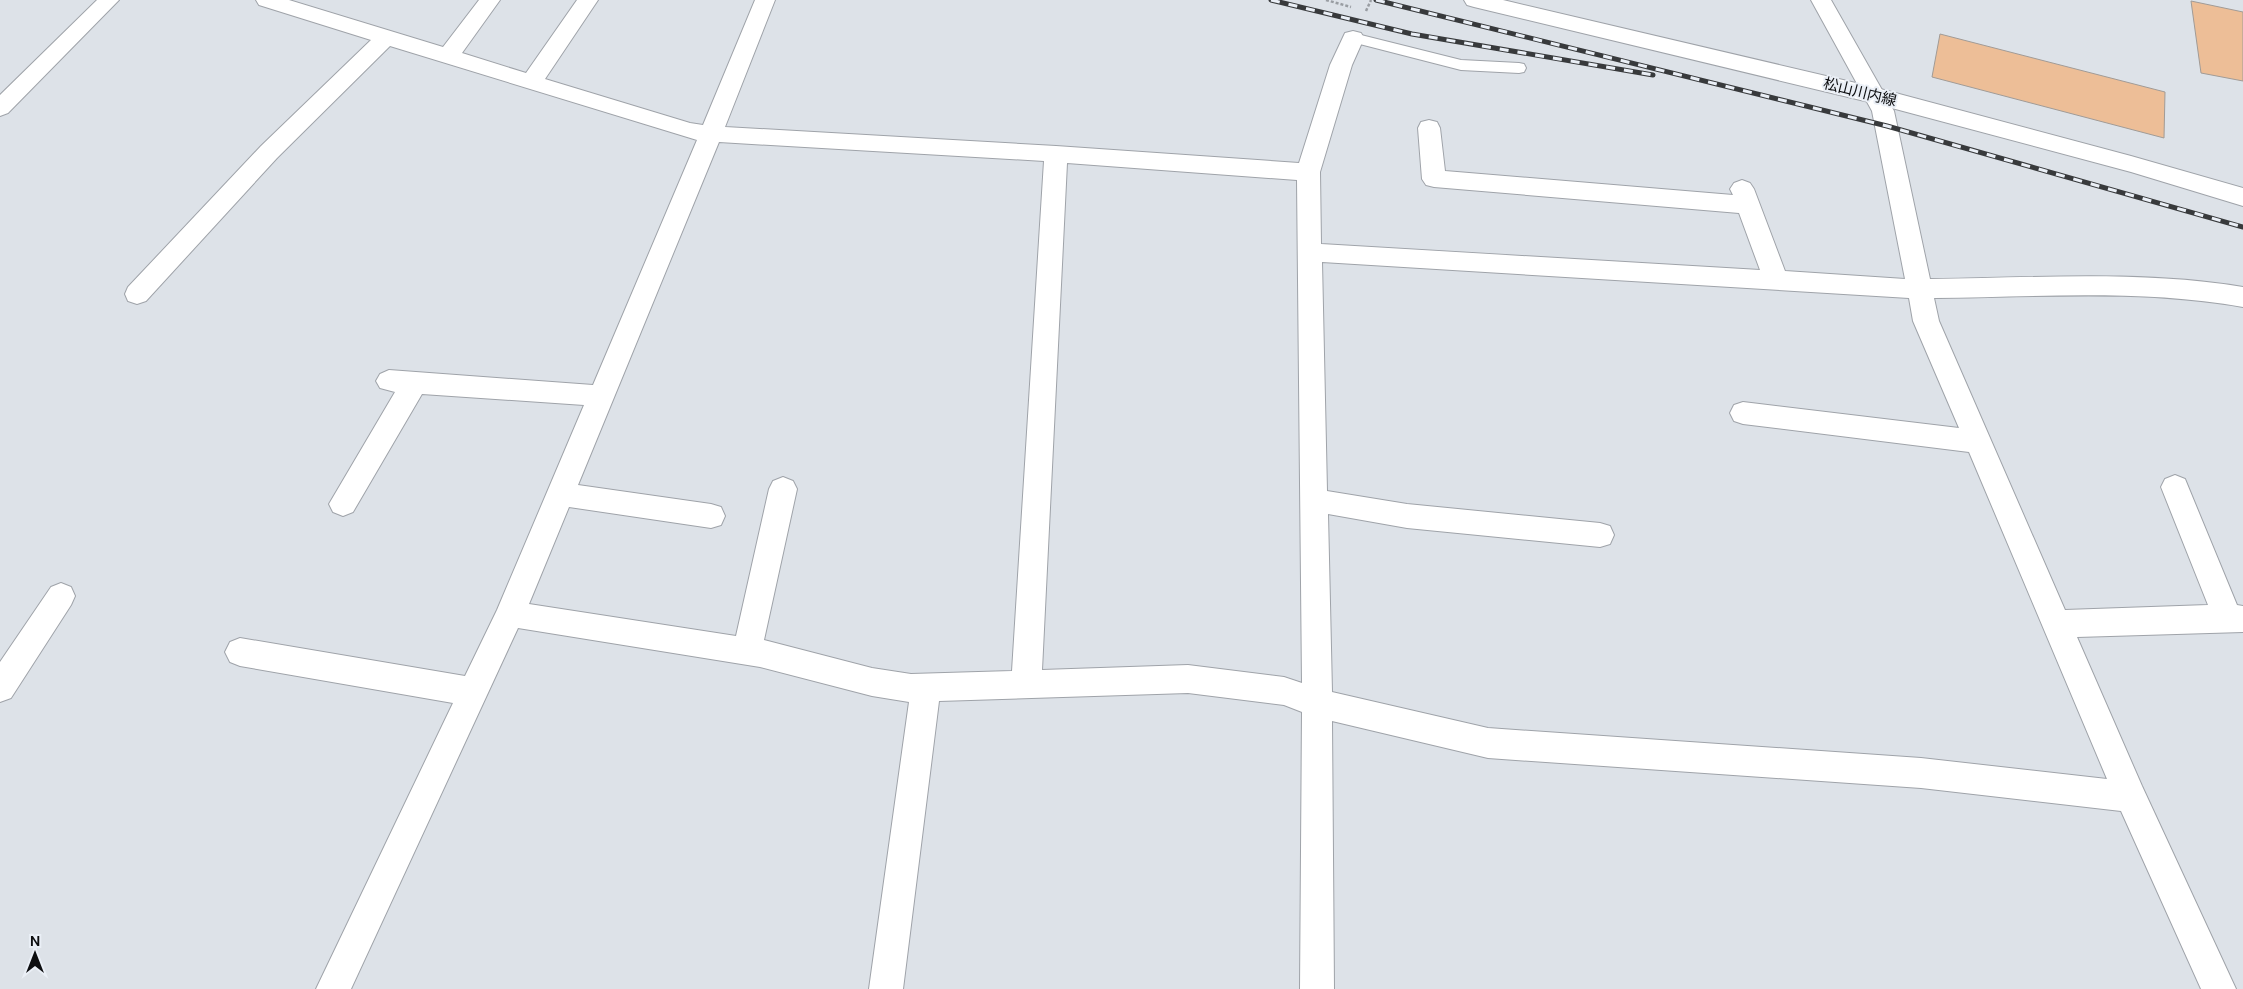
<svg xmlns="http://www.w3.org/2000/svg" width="2243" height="989" font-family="'DM Sans','Noto Sans JP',sans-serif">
  <rect width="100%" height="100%" fill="#dde2e8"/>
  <path fill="#edbe97" stroke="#a19b96" d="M 2191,1 L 2243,12 L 2243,81 L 2201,73 Z
    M 1940,34 L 2165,92 L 2164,138 L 1932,77 Z"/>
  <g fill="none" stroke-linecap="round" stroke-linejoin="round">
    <g stroke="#9fa3a9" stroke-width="2">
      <path id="lane" d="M 1353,33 L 1461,60 L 1519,63 L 1524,64 L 1526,68 L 1524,72 L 1519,73 L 1461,70 L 1348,41 L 1346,38 L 1348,35 Z"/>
    </g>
    <g stroke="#9fa3a9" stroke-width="2">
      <path id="street" d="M 97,0 L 119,0 L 8,113 L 0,116 L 0,95 Z
        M 256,0 L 289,0 L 443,47 L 479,0 L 500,0 L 462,53 L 526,73 L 577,0 L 598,0 L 545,79 L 690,123 L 703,125 L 755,0 L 775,0 L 725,127 L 1056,146 L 1299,163 L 1330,65 L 1345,33 L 1353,31 L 1361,33 L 1364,38 L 1352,65 L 1320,172 L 1321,244 L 1760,270 L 1739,213 L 1434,187 L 1426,185 L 1422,179 L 1418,128 L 1421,122 L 1429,120 L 1437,122 L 1440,128 L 1445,171 L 1733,195 L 1730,189 L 1734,183 L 1742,180 L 1750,183 L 1754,189 L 1785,271 L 1905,279 L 1872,111 L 1811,0 L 1831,0 L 1894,111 L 1930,279 C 2033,278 2140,270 2243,287 L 2243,307 C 2142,289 2036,297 1934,298 L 1939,321 L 2065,610 L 2208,605 L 2161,487 L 2165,479 L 2175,475 L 2185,479 L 2237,605 L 2243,606 L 2243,632 L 2077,637 L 2142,786 L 2236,989 L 2201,989 L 2121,811 L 1921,788 L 1488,758 L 1332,721 L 1334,989 L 1300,989 L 1302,712 L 1284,705 L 1188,693 L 939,701 L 903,989 L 869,989 L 909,702 L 872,696 L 760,667 L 518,628 L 351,989 L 316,989 L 453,703 L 240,666 L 230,662 L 225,652 L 230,642 L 240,638 L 465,676 L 497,610 L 584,405 L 422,394 L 353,512 L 343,516 L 333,512 L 329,504 L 395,392 L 380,388 L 376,381 L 380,374 L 389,370 L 593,385 L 697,140 L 390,46 L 277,158 L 146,301 L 137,304 L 128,301 L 125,294 L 128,287 L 261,146 L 371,40 L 259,5 ZM 719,142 L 1044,161 L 1012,671 L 911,674 L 872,668 L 764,640 L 797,489 L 793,481 L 783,477 L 773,481 L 769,489 L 736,636 L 529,604 L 569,507 L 711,528 L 721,525 L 725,516 L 721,507 L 711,504 L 578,485 ZM 1067,163 L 1297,180 L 1302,683 L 1284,677 L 1188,665 L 1042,670 ZM 1322,262 L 1909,298 L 1913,321 L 1959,428 L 1743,402 L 1734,405 L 1730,413 L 1734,421 L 1743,424 L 1969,452 L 2107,779 L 1921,758 L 1488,728 L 1332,692 L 1328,514 L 1407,528 L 1600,547 L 1610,544 L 1614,535 L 1610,526 L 1600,523 L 1407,504 L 1327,491 Z
        M 61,583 L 71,587 L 75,596 L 71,605 L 11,698 L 0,702 L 0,662 L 51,587 Z"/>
    </g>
    <g stroke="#9fa3a9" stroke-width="2">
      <path id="secondary" d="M 1464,0 L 1503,0 L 1873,87 L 2131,156 L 2243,188 L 2243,206 L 2131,172 L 1873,103 L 1474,7 L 1467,5 Z"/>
    </g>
    <path stroke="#999da2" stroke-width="2.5" stroke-dasharray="3 2" stroke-linecap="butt" d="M 1326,0 L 1351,7
      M 1366,11 L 1371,0"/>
    <use href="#lane" fill="#fff" fill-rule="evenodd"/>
    <use href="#street" fill="#fff" fill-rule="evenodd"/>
    <use href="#secondary" fill="#fff" fill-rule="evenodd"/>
    <g stroke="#383a3c" stroke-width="5">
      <path id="rail" d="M 1271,0 L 1412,34 L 1653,75
        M 1376,0 L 1887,126 L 2243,227"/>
    </g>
    <use href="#rail" stroke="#eaeff6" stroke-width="3" stroke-dasharray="9" stroke-linecap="butt"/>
  </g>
  <g text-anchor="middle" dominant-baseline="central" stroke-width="4" stroke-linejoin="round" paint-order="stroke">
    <g font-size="15" fill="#0d0e10" stroke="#eaeff6">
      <text transform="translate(1860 92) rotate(14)">松山川内線</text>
    </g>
  </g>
  <g transform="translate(35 954)" stroke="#eaeff6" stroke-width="4" paint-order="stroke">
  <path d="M0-4L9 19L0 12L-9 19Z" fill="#0d0e10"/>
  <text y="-8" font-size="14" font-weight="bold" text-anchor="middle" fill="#0d0e10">N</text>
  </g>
</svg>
